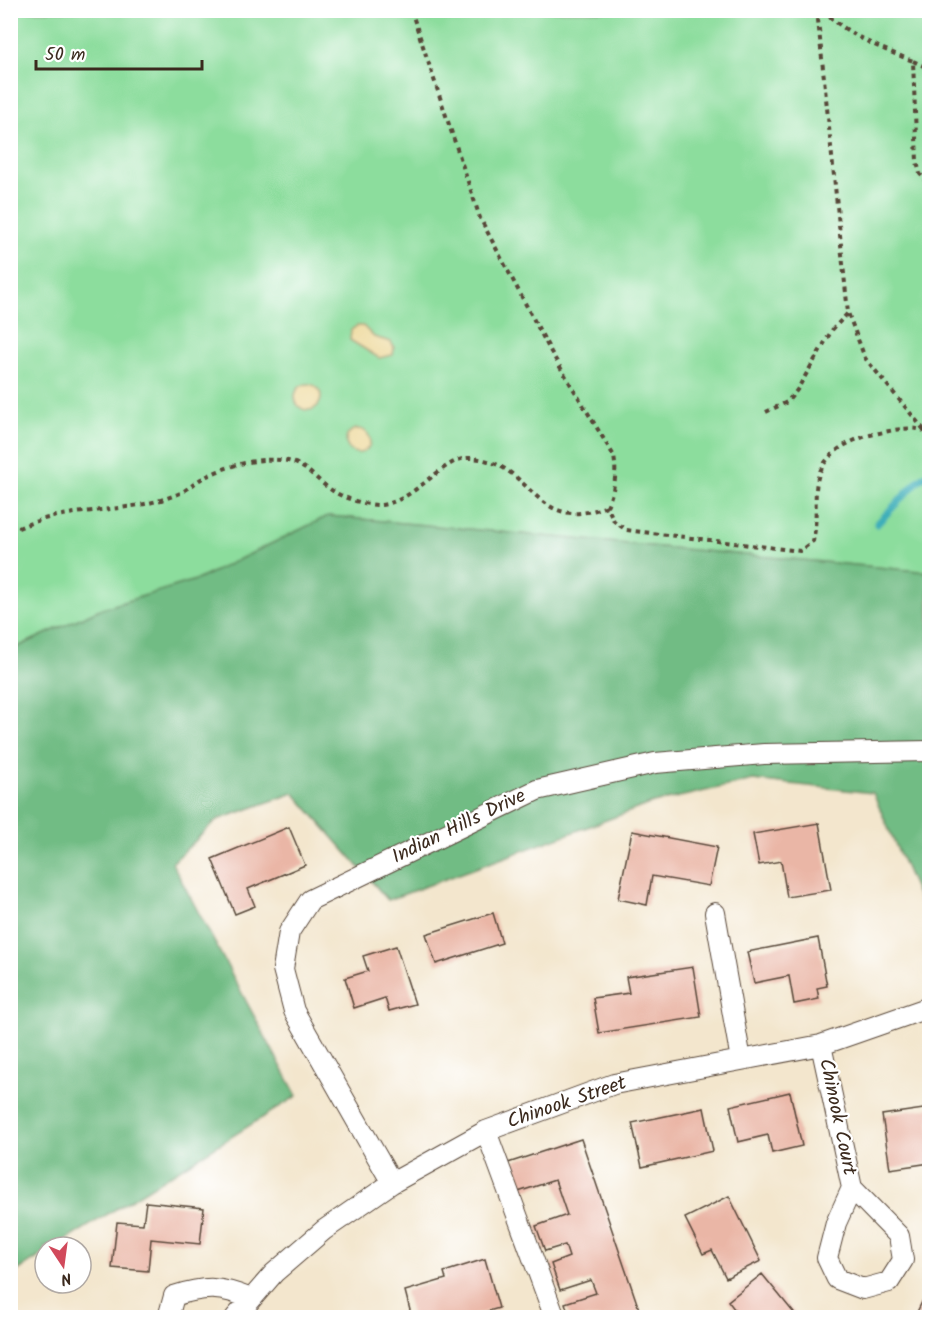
<svg xmlns="http://www.w3.org/2000/svg" width="940" height="1328" font-family="Kalam,sans-serif">
  <rect width="100%" height="100%" fill="#fff"/>
  <filter id="ink" filterUnits="userSpaceOnUse"><feTurbulence type="fractalNoise" baseFrequency=".0167" numOctaves="2"/><feDisplacementMap in="SourceGraphic" scale="12" xChannelSelector="R" yChannelSelector="G"/><feConvolveMatrix kernelMatrix="1 2 1 2 8 2 1 2 1" color-interpolation-filters="sRGB"/></filter>
  <filter id="wash" filterUnits="userSpaceOnUse"><feTurbulence type="fractalNoise" baseFrequency=".008" numOctaves="4" result="noise"/><feDisplacementMap in="SourceGraphic" scale="24" xChannelSelector="R" yChannelSelector="G"/><feGaussianBlur stdDeviation="1.35" result="paint"/><feColorMatrix in="noise" values="0 0 0 0 0 0 0 0 0 0 0 0 0 0 0 0 0 1.4 0 .05"/><feComposite in="paint" operator="in"/></filter>
  <g filter="url(#wash)">
    <rect width="100%" height="100%" fill="#f3e6cd"/>
    <path fill="#8cdd9d" stroke="#64845e" stroke-width="1.5" d="M 10,11 L 929,11 L 929,572 L 328,516 L 199,579 L 98,610 L 11,650 Z"/>
    <path fill="#71bc84" stroke="#567351" stroke-width="1.5" d="M 328,516 L 929,572 L 929,922 L 873,793 L 753,780 L 653,803 L 388,900 L 294,793 L 217,820 L 172,863 L 297,1096 L 55,1247 L 45,1247 L 45,1253 L 11,1275 L 11,650 L 98,610 L 199,579 Z"/>
    <path fill="#eeda9e" stroke="#94825e" stroke-width="1.5" d="M 357,326 L 363,326 L 374,337 L 391,342 L 394,348 L 393,355 L 379,358 L 350,340 L 351,330 Z
      M295 397a13 13 0 1 1 26 0a13 13 0 1 1-26 0Z
      M346 441a12 12 0 1 1 24 0a12 12 0 1 1-24 0Z"/>
    <g fill="none" stroke-linecap="round" stroke-linejoin="round">
      <path stroke="#3eaeb9" stroke-width="7" d="M 877,524 L 918,481 L 930,472"/>
    </g>
    <g id="blocks">
      <path fill="#eab6a6" d="M 819,823 L 831,890 L 787,897 L 781,861 L 759,865 L 753,834 Z
        M 289,827 L 305,865 L 248,889 L 255,906 L 235,914 L 212,859 Z
        M 632,831 L 717,847 L 709,886 L 652,876 L 647,905 L 618,899 Z
        M 493,913 L 502,943 L 436,964 L 426,934 Z
        M 818,938 L 827,986 L 817,988 L 819,999 L 794,1004 L 789,976 L 754,983 L 747,952 Z
        M 396,946 L 415,1004 L 389,1011 L 385,998 L 354,1008 L 345,978 L 368,971 L 363,956 Z
        M 693,967 L 701,1017 L 599,1033 L 593,998 L 629,993 L 626,977 Z
        M 790,1092 L 802,1146 L 772,1153 L 768,1135 L 738,1142 L 730,1106 Z
        M 704,1108 L 713,1151 L 642,1167 L 632,1123 Z
        M 930,1108 L 930,1163 L 890,1169 L 882,1115 Z
        M 581,1139 L 642,1318 L 570,1318 L 565,1303 L 596,1293 L 591,1280 L 560,1290 L 551,1264 L 569,1257 L 565,1245 L 545,1251 L 536,1226 L 567,1215 L 555,1180 L 518,1192 L 508,1163 Z
        M 729,1196 L 761,1261 L 726,1278 L 712,1250 L 703,1254 L 685,1218 Z
        M 146,1202 L 204,1208 L 200,1244 L 151,1239 L 148,1271 L 112,1268 L 117,1222 L 143,1224 Z
        M 485,1259 L 499,1308 L 465,1318 L 412,1318 L 405,1291 L 446,1279 L 444,1272 Z
        M 762,1274 L 798,1318 L 741,1318 L 728,1301 Z
        M 930,1286 L 930,1318 L 922,1318 L 916,1314 Z"/>
    </g>
  </g>
  <g filter="url(#ink)">
    <use href="#blocks" fill-opacity="0" stroke="#574638" stroke-width="1.5"/>
    <g fill="none" stroke-linecap="round" stroke-linejoin="round">
      <g stroke="#574638" stroke-width="22">
        <path id="minor" d="M 715,913 L 741,1060
          M 821,1045 L 852,1188 L 836,1223 L 827,1258 L 837,1279 L 863,1289 L 889,1282 L 903,1260 L 899,1236 L 852,1188
          M 486,1131 L 555,1318
          M 392,1183 L 294,1011 L 283,969 L 289,932 L 310,900 L 537,790 L 655,763 L 764,754 L 930,751
          M 168,1318 L 174,1296 C 205,1286 221,1286 251,1299
          M 235,1318 L 274,1273 L 324,1230 L 392,1183 L 486,1131 L 614,1084 L 821,1045 L 930,1007"/>
      </g>
      <path stroke="#574638" stroke-width="4" stroke-dasharray="4.5 4.5" stroke-linecap="butt" d="M 411,10 L 480,218 L 551,352 L 614,456 C 617,475 615,488 607,506 L 614,521 L 626,530 L 800,551 L 813,541 C 817,524 815,507 816,490 C 818,452 852,438 884,432 C 899,429 917,425 930,434
        M 817,10 L 848,313 L 865,358 L 925,431
        M 823,10 C 848,36 880,48 913,61 L 917,162 L 920,174 L 930,185
        M 913,61 L 930,69
        M 766,412 L 787,402 L 797,390 L 832,330 L 848,313
        M 10,532 C 66,503 122,517 178,494 C 186,491 193,484 201,479 C 226,466 259,456 288,461 C 307,465 318,482 333,491 C 345,499 366,505 380,505 C 416,502 443,456 471,458 C 535,462 532,536 607,506"/>
      <use href="#minor" stroke="#fff" stroke-width="20"/>
    </g>
  </g>
  <g text-anchor="middle" dominant-baseline="central" stroke-width="4.5" stroke-linejoin="round" paint-order="stroke">
    <g font-size="20" fill="#3b2a1e" stroke="#fff">
      <text transform="translate(459 827) rotate(-26)">Indian Hills Drive</text>
      <text transform="translate(567 1103) rotate(-19)">Chinook Street</text>
      <text transform="translate(837 1117) rotate(78)">Chinook Court</text>
    </g>
  </g>
  <rect width="940" height="1328" fill="none" stroke="#fff" stroke-width="36"/>
  <g transform="translate(63 1265) rotate(167)"><circle r="28" fill="#ffffff" stroke="#b1aaa5" stroke-width="1.5"/>
  <path d="M0-4.5L10 22L0 15L-10 22Z" fill="#d1495b"/>
  <text y="-9" font-size="16" font-weight="bold" text-anchor="middle" fill="#3b2a1e">N</text>
  </g>
  <path d="M36 60v9h166v-9" fill="none" stroke="#3b2a1e" stroke-width="3"/>
  <text x="45" y="60" font-size="18" fill="#3b2a1e" stroke="#ffffff" stroke-width="4.5" paint-order="stroke">50 m</text>
</svg>
